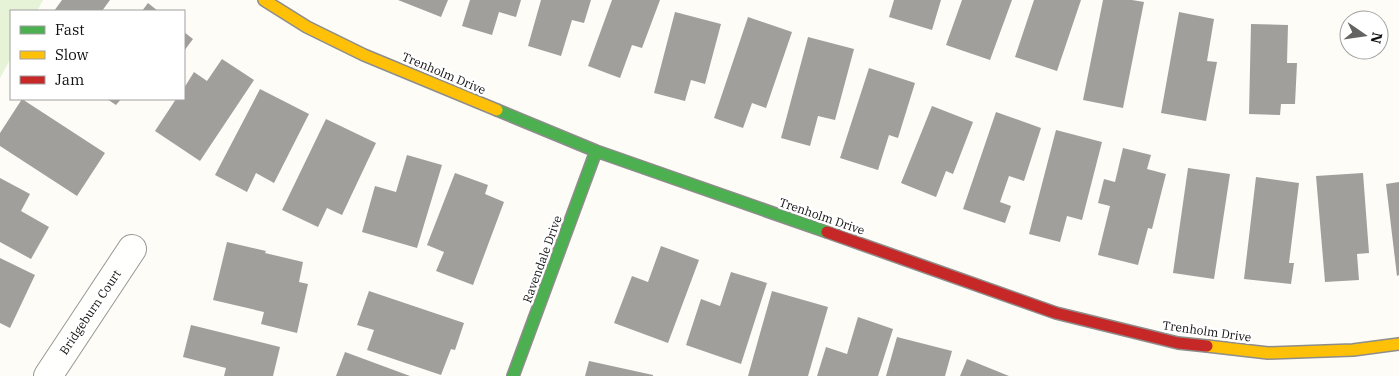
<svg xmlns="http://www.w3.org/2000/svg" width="1399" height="376" font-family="'IBM Plex Serif',serif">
  <rect width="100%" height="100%" fill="#fdfcf7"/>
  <path fill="#e7f3d7" d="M 0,0 L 43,0 L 37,11 L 11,11 L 11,58 L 0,78 Z"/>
  <path fill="#a19f9c" d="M 62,0 L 110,0 L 102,11 L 54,11 Z
    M 398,0 L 448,0 L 441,17 Z
    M 470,0 L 521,0 L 516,17 L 499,12 L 492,35 L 462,26 Z
    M 541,0 L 591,0 L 584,23 L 572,20 L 561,56 L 528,46 Z
    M 612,0 L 660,0 L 642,48 L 632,45 L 620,78 L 588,66 Z
    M 894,0 L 941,0 L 932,30 L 889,17 Z
    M 962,0 L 1012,0 L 990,60 L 946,45 Z
    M 1034,0 L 1081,0 L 1057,71 L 1015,57 Z
    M 1103,0 L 1132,0 L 1144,2 L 1123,108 L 1083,100 Z
    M 148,3 L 158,11 L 142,11 Z
    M 675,12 L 721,24 L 705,84 L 691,80 L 685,101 L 654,93 Z
    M 1179,12 L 1214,19 L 1207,61 L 1217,62 L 1206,121 L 1161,113 Z
    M 748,17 L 792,32 L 766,108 L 752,103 L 743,128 L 714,118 Z
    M 1251,24 L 1288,25 L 1287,63 L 1297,63 L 1295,104 L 1281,104 L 1280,115 L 1249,114 Z
    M 184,32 L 193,39 L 184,51 Z
    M 808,37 L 854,49 L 835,120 L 818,116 L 810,146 L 781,138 Z
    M 222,59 L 254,80 L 200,161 L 155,131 L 176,99 L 184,99 L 184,88 L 194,72 L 207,81 Z
    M 869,68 L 915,83 L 898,138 L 889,135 L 878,170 L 840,158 Z
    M 260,89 L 309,114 L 274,183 L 256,173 L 247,192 L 215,175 Z
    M 22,99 L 105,153 L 77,196 L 0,146 L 0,133 Z
    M 107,99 L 121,99 L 116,105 Z
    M 932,106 L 973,122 L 953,174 L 946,171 L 936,197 L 901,183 Z
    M 996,112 L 1041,128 L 1024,181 L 1009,176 L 1000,202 L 1011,206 L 1005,223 L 963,209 Z
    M 326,119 L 376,143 L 342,215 L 327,208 L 318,227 L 282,210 Z
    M 1056,130 L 1102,142 L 1082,220 L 1067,216 L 1060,242 L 1029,234 Z
    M 1123,148 L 1151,155 L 1147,169 L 1166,174 L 1152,229 L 1148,228 L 1138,265 L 1098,255 L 1110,206 L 1098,203 L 1104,179 L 1115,182 Z
    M 407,155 L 442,165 L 417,248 L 362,232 L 375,186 L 396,192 Z
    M 1188,168 L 1230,174 L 1214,279 L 1173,273 Z
    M 455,173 L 488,185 L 485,194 L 504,202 L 473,285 L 436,271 L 444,252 L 427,245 Z
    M 1363,173 L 1369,253 L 1357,254 L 1359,280 L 1325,282 L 1316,176 Z
    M 1256,177 L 1299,183 L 1289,263 L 1294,263 L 1291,284 L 1244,279 Z
    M 0,178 L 30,194 L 21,211 L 49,227 L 31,259 L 0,242 Z
    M 1399,182 L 1399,275 L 1397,276 L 1386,184 Z
    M 227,242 L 266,251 L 265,253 L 303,262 L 299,282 L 308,284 L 297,333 L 261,324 L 264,312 L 213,300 Z
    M 661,246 L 699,260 L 668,343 L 614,323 L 632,276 L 648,282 Z
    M 0,258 L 35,275 L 10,328 L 0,323 Z
    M 731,272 L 767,283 L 741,364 L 686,345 L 701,299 L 720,306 Z
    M 369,291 L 464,323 L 455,350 L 451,349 L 441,375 L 367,350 L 374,330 L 357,325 Z
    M 772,291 L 828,307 L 808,376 L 748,376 Z
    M 858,317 L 893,329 L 878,376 L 817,376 L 826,347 L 847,354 Z
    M 191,325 L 280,347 L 273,376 L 224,376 L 226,368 L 183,357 Z
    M 897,337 L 952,351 L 945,376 L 886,376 Z
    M 345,352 L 410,376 L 336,376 Z
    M 967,359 L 1009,376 L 960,376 Z
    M 589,361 L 653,375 L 653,376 L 585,376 Z"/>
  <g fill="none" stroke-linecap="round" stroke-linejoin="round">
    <g stroke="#979795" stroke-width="30">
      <path id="street" d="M 48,376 L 132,249"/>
    </g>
    <g stroke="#8e8d8b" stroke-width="14">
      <path id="fast" d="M 497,110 L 596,151 L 827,232
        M 513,376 L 596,151"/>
    </g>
    <g stroke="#8e8d8b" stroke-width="14">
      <path id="slow" d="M 264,0 L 307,27 L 364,55 L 497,110
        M 1207,346 L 1268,353 L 1353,350 L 1399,344"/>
    </g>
    <g stroke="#8e8d8b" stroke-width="14">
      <path id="jam" d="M 827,232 L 1056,313 L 1178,343 L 1207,346"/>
    </g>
    <use href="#street" stroke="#fffffe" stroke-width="28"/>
    <use href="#fast" stroke="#4caf50" stroke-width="11"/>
    <use href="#slow" stroke="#ffc107" stroke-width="11"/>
    <use href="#jam" stroke="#c62828" stroke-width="11"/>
  </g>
  <g text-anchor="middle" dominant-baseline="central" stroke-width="5" stroke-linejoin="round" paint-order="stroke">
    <g font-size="12" fill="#111" stroke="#fff">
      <text transform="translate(444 73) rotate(23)">Trenholm Drive</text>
      <text transform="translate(822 216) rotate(19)">Trenholm Drive</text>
      <text transform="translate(542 259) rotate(-70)">Ravendale Drive</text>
      <text transform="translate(90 312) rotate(-56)">Bridgeburn Court</text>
      <text transform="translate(1207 331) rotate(8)">Trenholm Drive</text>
    </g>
  </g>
  <rect x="10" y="10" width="175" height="90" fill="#ffffff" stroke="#a0a0a0"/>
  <rect x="20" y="26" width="25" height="8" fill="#4caf50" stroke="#a0a0a0"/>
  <text x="55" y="35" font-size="15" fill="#111111">Fast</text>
  <rect x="20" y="51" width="25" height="8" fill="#ffc107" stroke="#a0a0a0"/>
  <text x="55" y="60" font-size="15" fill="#111111">Slow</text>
  <rect x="20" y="76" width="25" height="8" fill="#c62828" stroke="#a0a0a0"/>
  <text x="55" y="85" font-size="15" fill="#111111">Jam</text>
  <g transform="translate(1364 35) rotate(103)"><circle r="24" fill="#ffffff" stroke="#a0a0a0"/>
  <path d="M0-4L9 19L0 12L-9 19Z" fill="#646362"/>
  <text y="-8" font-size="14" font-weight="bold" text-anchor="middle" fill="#111111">N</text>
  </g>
</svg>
